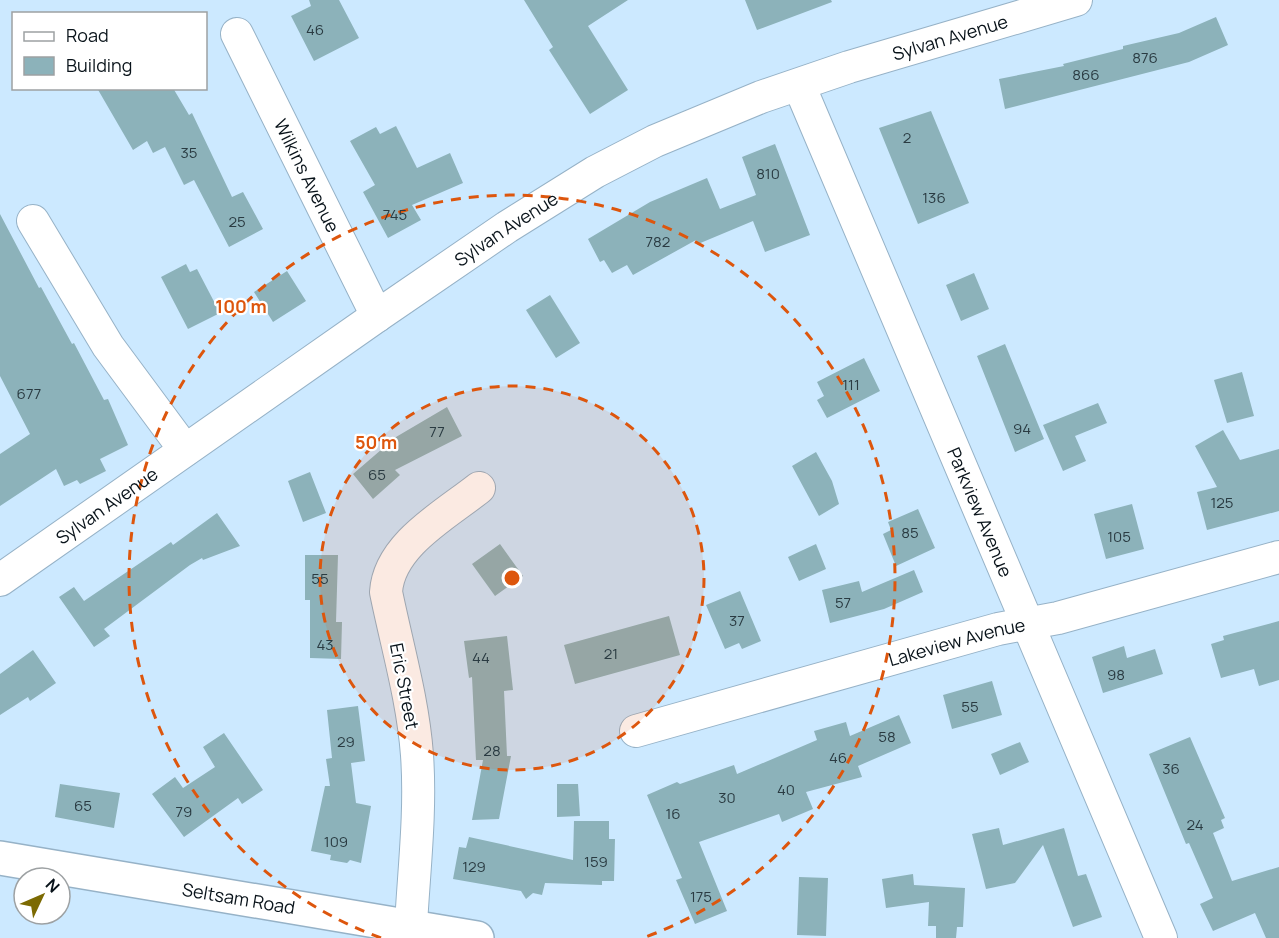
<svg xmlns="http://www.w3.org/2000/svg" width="1279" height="938" font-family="Manrope,sans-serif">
  <rect width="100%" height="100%" fill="#cce9ff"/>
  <path fill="#8cb2ba" d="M 309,0 L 339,0 L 359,38 L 314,61 L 291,16 L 311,6 Z
    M 524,0 L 628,0 L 588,26 L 628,90 L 590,114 L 549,50 L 553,47 Z
    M 745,0 L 831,0 L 832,2 L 757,30 Z
    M 1216,17 L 1228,45 L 1189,62 L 1005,109 L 999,79 L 1064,66 L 1063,64 L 1123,49 L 1123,46 L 1179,33 Z
    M 97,88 L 173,88 L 189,115 L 192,113 L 232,197 L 243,192 L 263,229 L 229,247 L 194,180 L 184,185 L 165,147 L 153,153 L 147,141 L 133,150 Z
    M 931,111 L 969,203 L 918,224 L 879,128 Z
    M 396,126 L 417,168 L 450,153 L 463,183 L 412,205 L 421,220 L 388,238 L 363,192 L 375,185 L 350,141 L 376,127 L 380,134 Z
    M 775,144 L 810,235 L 765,252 L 753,221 L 698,244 L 696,240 L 633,275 L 627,265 L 612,273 L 604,260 L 600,262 L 588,239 L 650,202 L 707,178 L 720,209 L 756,195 L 742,157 Z
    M 0,214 L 39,288 L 41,287 L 72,344 L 74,343 L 104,400 L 108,399 L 128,445 L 100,459 L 106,471 L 80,484 L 77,480 L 64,486 L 56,469 L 0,506 L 0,454 L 30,434 L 0,376 Z
    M 186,264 L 190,272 L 197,269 L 220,313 L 188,329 L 161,277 Z
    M 287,271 L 306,301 L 273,322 L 254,292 Z
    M 974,273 L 989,309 L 961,321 L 946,285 Z
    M 550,295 L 580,343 L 556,358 L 526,310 Z
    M 1005,344 L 1044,439 L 1015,452 L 977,356 Z
    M 864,358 L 880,391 L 827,418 L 817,400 L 824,396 L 817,382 Z
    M 1242,372 L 1254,416 L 1227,423 L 1214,380 Z
    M 1098,403 L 1107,423 L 1075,436 L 1086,461 L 1063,471 L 1043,425 Z
    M 447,407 L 462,436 L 395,470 L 400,475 L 373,499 L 353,474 L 396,437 Z
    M 1223,430 L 1240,460 L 1279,449 L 1279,511 L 1207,530 L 1197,492 L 1217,487 L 1195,446 Z
    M 816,452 L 832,481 L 839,504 L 819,516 L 792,466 Z
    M 310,472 L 326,513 L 303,522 L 288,481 Z
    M 1132,504 L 1144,549 L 1106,559 L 1094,514 Z
    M 918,509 L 935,548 L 896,566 L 883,534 L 891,530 L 888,522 Z
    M 217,513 L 240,546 L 203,560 L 202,558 L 190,565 L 104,629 L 110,636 L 94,647 L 59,597 L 74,587 L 84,601 L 171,542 L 173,545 Z
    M 500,544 L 523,576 L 495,596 L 472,564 Z
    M 816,544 L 826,569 L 799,581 L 788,557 Z
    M 305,555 L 338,555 L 336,622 L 342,622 L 341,659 L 310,658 L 310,600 L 305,600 Z
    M 914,570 L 923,592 L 884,609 L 830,623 L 822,590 L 859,581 L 862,592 Z
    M 740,591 L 761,641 L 742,649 L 739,643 L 725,649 L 706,605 Z
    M 669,616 L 680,655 L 575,684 L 564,645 Z
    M 1279,621 L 1279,680 L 1259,686 L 1254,669 L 1221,678 L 1211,644 L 1224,640 L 1223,636 Z
    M 507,636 L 513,690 L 504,691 L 507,756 L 511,756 L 499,819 L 472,820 L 483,760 L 476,760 L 472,677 L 469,678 L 464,641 Z
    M 1124,646 L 1127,658 L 1155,649 L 1163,674 L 1103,693 L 1092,657 Z
    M 33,650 L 56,683 L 30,701 L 28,697 L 0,715 L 0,674 Z
    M 992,681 L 1002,715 L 952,729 L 943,695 Z
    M 358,706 L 365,761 L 351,763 L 356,803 L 371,806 L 361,863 L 350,860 L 347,863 L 330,860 L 331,855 L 311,851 L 325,786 L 330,786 L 326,759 L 332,758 L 327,710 Z
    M 899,715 L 911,743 L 858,766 L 862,777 L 806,792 L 813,809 L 782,822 L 779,814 L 699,842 L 727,911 L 695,924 L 676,880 L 682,878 L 647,795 L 677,782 L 680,784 L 734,765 L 737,774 L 817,740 L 814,731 L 846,722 L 850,736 Z
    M 224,733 L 263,790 L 242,804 L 238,798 L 184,837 L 152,794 L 175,777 L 183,788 L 215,767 L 203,747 Z
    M 1190,737 L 1225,818 L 1221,820 L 1224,828 L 1213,833 L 1232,881 L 1279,867 L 1279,938 L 1266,938 L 1255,913 L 1213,931 L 1200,904 L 1213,898 L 1189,843 L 1186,844 L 1149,754 Z
    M 1020,742 L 1029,762 L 1000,775 L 991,754 Z
    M 60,784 L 120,793 L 114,828 L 55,817 Z
    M 557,784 L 578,784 L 580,816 L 557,817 Z
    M 574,821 L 609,821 L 609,839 L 615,839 L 614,881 L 602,881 L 602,885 L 545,883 L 542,895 L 533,893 L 526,899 L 521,891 L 453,879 L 459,847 L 466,848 L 469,837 L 573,860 Z
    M 999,828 L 1003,845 L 1064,828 L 1078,876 L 1086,874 L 1102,917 L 1073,927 L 1043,845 L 1015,883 L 986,889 L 972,834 Z
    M 913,874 L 914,885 L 965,888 L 963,927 L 957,927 L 956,938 L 936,938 L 936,926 L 928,926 L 929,902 L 886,908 L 882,879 Z
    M 799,877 L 828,878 L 826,936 L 797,935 Z"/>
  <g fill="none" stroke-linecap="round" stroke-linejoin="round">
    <g stroke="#96b2c7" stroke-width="34">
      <g id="minor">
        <path id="s1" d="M 237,34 L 377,316"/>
        <path id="s2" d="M 799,85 L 1161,938"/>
        <path d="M 33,221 L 108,346 L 185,450"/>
        <path id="s3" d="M 0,580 L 377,316 L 507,227 L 595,172 L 655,141 L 761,97 L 849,67 L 1076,0"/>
        <path id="s4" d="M 636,731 L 998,629 L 1058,618 L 1279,557"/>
        <path d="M 411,925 C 414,869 421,811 417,755 C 413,700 397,646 386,592 C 389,545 445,515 479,488"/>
      </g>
    </g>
    <g stroke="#96b2c7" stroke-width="36">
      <g id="major">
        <path id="s5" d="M 0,858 L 477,938"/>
      </g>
    </g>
    <use href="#minor" stroke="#fff" stroke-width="32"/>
    <use href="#major" stroke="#fff" stroke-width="33"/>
  </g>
  <circle cx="512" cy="578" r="192" fill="#dd560d" fill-opacity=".12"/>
  <g fill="none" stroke="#dd560d" stroke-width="3" stroke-dasharray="10 8">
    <circle cx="512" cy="578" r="192"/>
    <path d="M381 938A383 383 0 1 1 643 938"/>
  </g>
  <g text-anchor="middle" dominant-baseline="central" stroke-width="4.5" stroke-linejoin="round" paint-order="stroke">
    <g font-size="15" fill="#2a3b42">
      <text x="315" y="29">46</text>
      <text x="1145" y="57">876</text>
      <text x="1086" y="74">866</text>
      <text x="907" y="137">2</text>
      <text x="189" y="152">35</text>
      <text x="768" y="173">810</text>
      <text x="934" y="197">136</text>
      <text x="395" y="214">745</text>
      <text x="237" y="221">25</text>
      <text x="658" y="241">782</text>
      <text x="851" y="384">111</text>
      <text x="29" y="393">677</text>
      <text x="1022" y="428">94</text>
      <text x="437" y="431">77</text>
      <text x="377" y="474">65</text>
      <text x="1222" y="502">125</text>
      <text x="910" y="532">85</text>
      <text x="1119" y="536">105</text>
      <text x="320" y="578">55</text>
      <text x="843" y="602">57</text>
      <text x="737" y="620">37</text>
      <text x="325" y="644">43</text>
      <text x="611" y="653">21</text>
      <text x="481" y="657">44</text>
      <text x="1116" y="674">98</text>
      <text x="970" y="706">55</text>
      <text x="887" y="736">58</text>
      <text x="346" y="741">29</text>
      <text x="492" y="750">28</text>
      <text x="838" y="757">46</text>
      <text x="1171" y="768">36</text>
      <text x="786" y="789">40</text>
      <text x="727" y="797">30</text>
      <text x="83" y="805">65</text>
      <text x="184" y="811">79</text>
      <text x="673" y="813">16</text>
      <text x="1195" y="824">24</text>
      <text x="336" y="841">109</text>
      <text x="596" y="861">159</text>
      <text x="474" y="866">129</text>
      <text x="701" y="896">175</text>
    </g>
    <g font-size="18" fill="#09131a" stroke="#fff">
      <text stroke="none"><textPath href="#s3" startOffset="1102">Sylvan Avenue</textPath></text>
      <text stroke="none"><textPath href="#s1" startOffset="158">Wilkins Avenue</textPath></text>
      <text stroke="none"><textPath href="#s3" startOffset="616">Sylvan Avenue</textPath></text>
      <text stroke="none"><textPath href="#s3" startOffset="130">Sylvan Avenue</textPath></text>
      <text stroke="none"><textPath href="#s2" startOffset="464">Parkview Avenue</textPath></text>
      <text stroke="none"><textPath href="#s4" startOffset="333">Lakeview Avenue</textPath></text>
      <text transform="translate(405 686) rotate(79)">Eric Street</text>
      <text stroke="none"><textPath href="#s5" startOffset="242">Seltsam Road</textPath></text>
    </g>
  </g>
  <circle cx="512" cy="578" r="9" fill="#dd560d" stroke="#fff" stroke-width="3"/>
  <g font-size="18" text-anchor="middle" font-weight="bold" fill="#dd560d" stroke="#fff" stroke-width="4.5" stroke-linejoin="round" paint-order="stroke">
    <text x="241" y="313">100 m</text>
    <text x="376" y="449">50 m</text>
  </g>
  <rect x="12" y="12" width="195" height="78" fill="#ffffff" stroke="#9da1a3" stroke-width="1.5"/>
  <rect x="24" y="32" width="30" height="9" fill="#ffffff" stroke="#9da1a3" stroke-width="1.5"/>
  <text x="66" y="42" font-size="18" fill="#09131a">Road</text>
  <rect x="24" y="57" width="30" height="18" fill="#8cb2ba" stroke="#9da1a3" stroke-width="1.5"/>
  <text x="66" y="72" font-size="18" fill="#09131a">Building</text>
  <g transform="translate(42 896) rotate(46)"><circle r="28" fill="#ffffff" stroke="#9da1a3" stroke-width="1.5"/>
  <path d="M0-4.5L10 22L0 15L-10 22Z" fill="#7c6a02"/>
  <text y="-9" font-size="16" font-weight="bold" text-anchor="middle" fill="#09131a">N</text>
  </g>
</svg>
